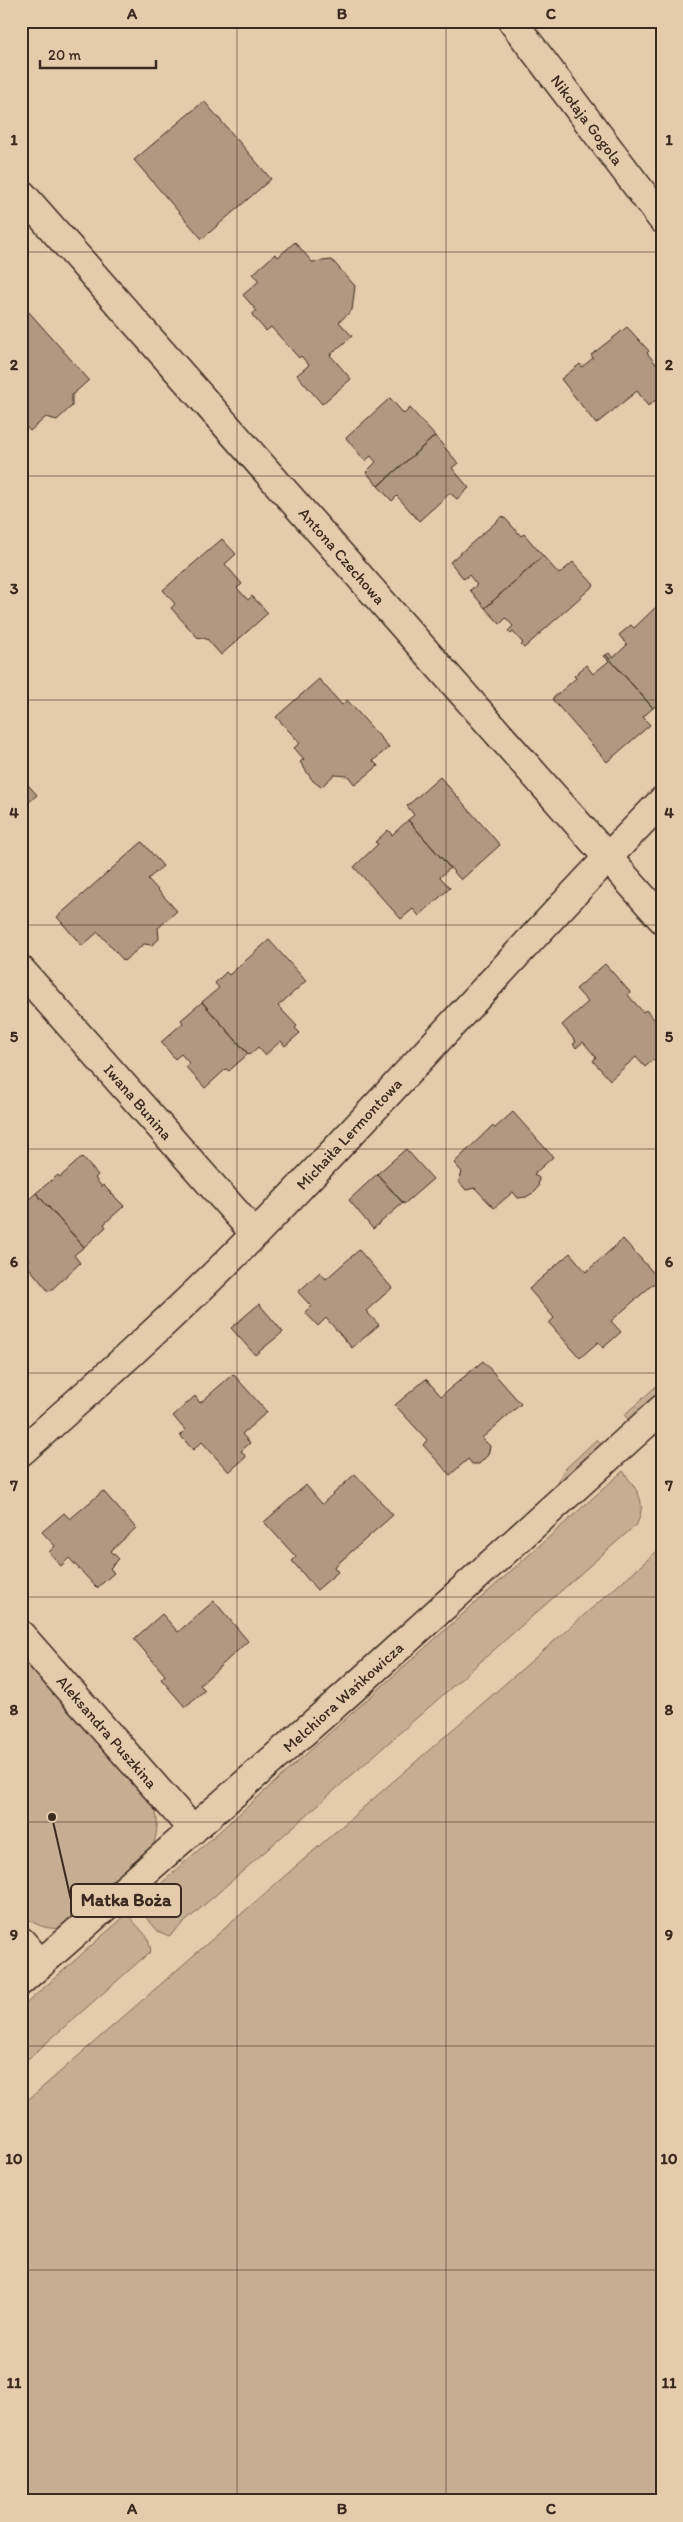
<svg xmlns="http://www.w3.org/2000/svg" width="683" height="2522" font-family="Itim,sans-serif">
  <rect width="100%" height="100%" fill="#e4cbac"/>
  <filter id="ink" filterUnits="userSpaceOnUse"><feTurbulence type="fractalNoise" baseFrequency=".02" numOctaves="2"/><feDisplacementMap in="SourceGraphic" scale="10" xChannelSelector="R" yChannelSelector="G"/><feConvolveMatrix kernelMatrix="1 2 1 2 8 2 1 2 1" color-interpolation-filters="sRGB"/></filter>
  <g filter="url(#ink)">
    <path fill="#c5ae92" stroke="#806c58" d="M 662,1381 L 662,1395 L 631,1422 L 624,1415 Z
      M 597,1439 L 603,1447 L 553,1491 L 563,1471 Z
      M 623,1471 C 636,1490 648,1500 637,1524 L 169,1936 L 158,1931 L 136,1906 Z
      M 662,1547 L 662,2501 L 21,2501 L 21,2106 Z
      M 21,1652 L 149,1797 C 161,1817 158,1831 151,1853 L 68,1928 C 48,1930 35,1927 21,1912 Z
      M 127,1914 L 148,1938 L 151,1951 L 21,2065 L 21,2008 Z"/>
    <path fill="#b09980" stroke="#3b2a1e" d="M 204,101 L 271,179 L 202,239 L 134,160 Z
      M 295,242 L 312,262 L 332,260 L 355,286 L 352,310 L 339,322 L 352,336 L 330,355 L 351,379 L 322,404 L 297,375 L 309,365 L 301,356 L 299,358 L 271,327 L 266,331 L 252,315 L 256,310 L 243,295 L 259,281 L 253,274 L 275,254 L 278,257 Z
      M 21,303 L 89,380 L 72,395 L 72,406 L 57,420 L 46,417 L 30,431 L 21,421 Z
      M 627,327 L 649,351 L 647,353 L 662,371 L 662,395 L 648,406 L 637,391 L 596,424 L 561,379 L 580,364 L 582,367 L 593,358 L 591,355 Z
      M 390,398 L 404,414 L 410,408 L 435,436 L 378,486 L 366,472 L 376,462 L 371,456 L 365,461 L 346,438 Z
      M 435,436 L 458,463 L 452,468 L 469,488 L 457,499 L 450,493 L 419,521 L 397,496 L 392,501 L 378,486 Z
      M 503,516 L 521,536 L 524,534 L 543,556 L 485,608 L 470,590 L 477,585 L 469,575 L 464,579 L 450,562 Z
      M 222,539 L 236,554 L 225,564 L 242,584 L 237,588 L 248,600 L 252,596 L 268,613 L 221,655 L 207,639 L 197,637 L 171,608 L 175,604 L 163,590 Z
      M 543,556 L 559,574 L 573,562 L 594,585 L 524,648 L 521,645 L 523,643 L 513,632 L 511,634 L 508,631 L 513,626 L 506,618 L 500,624 L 485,608 Z
      M 657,606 L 662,612 L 662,701 L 653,708 L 606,655 L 609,653 L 613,658 L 627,645 L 619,635 L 631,625 L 634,628 Z
      M 606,655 L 653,708 L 643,717 L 650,725 L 607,762 L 552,699 L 576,678 L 574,676 L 586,665 L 593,674 L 609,661 L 604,656 Z
      M 319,679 L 342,705 L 347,700 L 389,747 L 373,761 L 378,766 L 355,785 L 348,776 L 334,775 L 321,787 L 313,781 L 300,762 L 304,759 L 294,748 L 300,743 L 276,717 Z
      M 21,767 L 27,774 L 22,778 L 37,795 L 21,809 Z
      M 440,777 L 500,845 L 461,880 L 408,820 L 414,815 L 407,806 Z
      M 408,820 L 450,868 L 440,877 L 450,888 L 419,916 L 413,909 L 401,919 L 354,867 L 378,844 L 375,842 L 388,830 L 392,835 Z
      M 142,842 L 163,866 L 148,879 L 177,911 L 158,928 L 159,939 L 152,945 L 144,944 L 124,961 L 98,932 L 82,946 L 57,917 Z
      M 269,940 L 306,981 L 278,1006 L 297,1026 L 295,1028 L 300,1033 L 285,1046 L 281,1041 L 265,1055 L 258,1047 L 249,1055 L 202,1002 L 219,988 L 215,983 L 226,972 L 229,975 Z
      M 605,964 L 630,992 L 628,995 L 643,1012 L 646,1010 L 662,1028 L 662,1052 L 645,1067 L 636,1057 L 610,1080 L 593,1061 L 596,1057 L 583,1042 L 576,1048 L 573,1044 L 576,1042 L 562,1025 L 588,1002 L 576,989 Z
      M 202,1002 L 248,1054 L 229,1071 L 226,1069 L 205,1088 L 186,1067 L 190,1064 L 181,1054 L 175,1059 L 161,1042 L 183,1023 L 181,1020 Z
      M 513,1112 L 553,1157 L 534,1174 L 539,1178 L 538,1187 L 533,1193 L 526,1197 L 518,1198 L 513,1192 L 494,1208 L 475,1188 L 466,1190 L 459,1182 L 462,1172 L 454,1163 L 492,1126 L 495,1128 Z
      M 406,1149 L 433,1179 L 404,1204 L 377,1174 Z
      M 82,1157 L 98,1175 L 95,1178 L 102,1187 L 103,1185 L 124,1206 L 104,1224 L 106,1227 L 84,1247 L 36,1193 L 58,1175 L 60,1177 Z
      M 377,1174 L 403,1203 L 373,1229 L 349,1200 Z
      M 36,1193 L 84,1247 L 74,1255 L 80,1263 L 49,1292 L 25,1263 L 29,1259 L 24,1254 L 21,1257 L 21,1207 Z
      M 623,1239 L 659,1279 L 611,1321 L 621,1332 L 603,1348 L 598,1342 L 580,1358 L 549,1323 L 554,1318 L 529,1289 L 570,1253 L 586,1272 Z
      M 359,1250 L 392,1288 L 366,1311 L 379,1325 L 352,1348 L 326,1318 L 318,1326 L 305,1312 L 311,1306 L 298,1292 L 320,1272 L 326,1279 Z
      M 259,1304 L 283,1332 L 255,1355 L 231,1328 Z
      M 483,1361 L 521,1404 L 482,1438 L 490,1446 L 488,1455 L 479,1464 L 472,1464 L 468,1459 L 450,1475 L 423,1445 L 427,1440 L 395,1405 L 426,1379 L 441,1396 Z
      M 233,1374 L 267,1412 L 242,1434 L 250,1443 L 241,1451 L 246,1457 L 229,1472 L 202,1442 L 193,1450 L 180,1435 L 185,1430 L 173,1416 L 195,1396 L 200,1403 Z
      M 355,1474 L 393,1515 L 334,1567 L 338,1572 L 317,1590 L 292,1561 L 296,1557 L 264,1522 L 306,1485 L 322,1504 Z
      M 103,1491 L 136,1528 L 111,1551 L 119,1559 L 110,1568 L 114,1573 L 97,1588 L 69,1558 L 61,1566 L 49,1552 L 55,1546 L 42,1532 L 64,1513 L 70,1519 Z
      M 214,1601 L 248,1641 L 200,1685 L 205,1690 L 185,1707 L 161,1679 L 165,1675 L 134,1639 L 162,1614 L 178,1632 Z"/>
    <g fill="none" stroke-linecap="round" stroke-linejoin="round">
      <g stroke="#3b2a1e" stroke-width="31">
        <path id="minor" d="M 512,21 L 662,219
          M 21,193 L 662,919
          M 21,970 L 255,1234
          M 21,1452 C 101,1381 182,1309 256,1233 C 394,1091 524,943 662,801
          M 21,1635 L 193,1830
          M 21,1941 L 41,1964
          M 21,1981 L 347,1694 L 662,1409"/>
      </g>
      <use href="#minor" stroke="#e4cbac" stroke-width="28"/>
    </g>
  </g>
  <path fill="none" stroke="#3b2a1e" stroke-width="1" stroke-opacity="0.55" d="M 237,21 L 237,2501M 446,21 L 446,2501M 21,252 L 662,252M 21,476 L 662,476M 21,700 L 662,700M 21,925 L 662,925M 21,1149 L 662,1149M 21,1373 L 662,1373M 21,1597 L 662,1597M 21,1822 L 662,1822M 21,2046 L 662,2046M 21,2270 L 662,2270"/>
  <g text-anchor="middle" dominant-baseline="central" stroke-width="4" stroke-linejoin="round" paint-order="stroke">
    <g font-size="16" fill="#3b2a1e" stroke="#e4cbac">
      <text transform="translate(587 120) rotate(53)">Nikołaja Gogola</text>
      <text transform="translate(342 556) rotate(49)">Antona Czechowa</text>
      <text transform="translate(138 1102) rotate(49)">Iwana Bunina</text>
      <text transform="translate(349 1134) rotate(-47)">Michaiła Lermontowa</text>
      <text transform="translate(343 1697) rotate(-42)">Melchiora Wańkowicza</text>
      <text transform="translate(107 1732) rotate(49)">Aleksandra Puszkina</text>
    </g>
  </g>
  <path fill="none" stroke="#3b2a1e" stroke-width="2" d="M52 1817L71 1900"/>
  <circle fill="#3b2a1e" stroke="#e4cbac" stroke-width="2" cx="52" cy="1817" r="5"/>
  <rect fill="#e4cbac" stroke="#3b2a1e" stroke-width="2" x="71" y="1884" width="110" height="33" rx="5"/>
  <g font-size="18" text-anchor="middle" font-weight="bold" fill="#3b2a1e">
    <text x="126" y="1906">Matka Boża</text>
  </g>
  <rect width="683" height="2522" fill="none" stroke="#e4cbac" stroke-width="55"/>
  <path d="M40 60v8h116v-8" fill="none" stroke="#3b2a1e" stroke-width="2.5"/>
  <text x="48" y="60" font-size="15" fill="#3b2a1e" stroke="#e4cbac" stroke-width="4" paint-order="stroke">20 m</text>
  <rect x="28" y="28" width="628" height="2466" fill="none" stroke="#3b2a1e" stroke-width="2"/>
  <g font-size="16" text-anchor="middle" font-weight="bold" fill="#3b2a1e">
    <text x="132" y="19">A</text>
    <text x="342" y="19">B</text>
    <text x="551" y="19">C</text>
    <text x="14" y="145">1</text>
    <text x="669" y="145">1</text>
    <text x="14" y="370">2</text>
    <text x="669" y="370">2</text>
    <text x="14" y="594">3</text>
    <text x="669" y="594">3</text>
    <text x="14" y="818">4</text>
    <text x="669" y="818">4</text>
    <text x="14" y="1042">5</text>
    <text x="669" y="1042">5</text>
    <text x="14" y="1267">6</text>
    <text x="669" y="1267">6</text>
    <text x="14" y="1491">7</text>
    <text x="669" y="1491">7</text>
    <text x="14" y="1715">8</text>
    <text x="669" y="1715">8</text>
    <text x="14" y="1940">9</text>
    <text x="669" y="1940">9</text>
    <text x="14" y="2164">10</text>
    <text x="669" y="2164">10</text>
    <text x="14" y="2388">11</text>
    <text x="669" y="2388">11</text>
    <text x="132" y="2514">A</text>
    <text x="342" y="2514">B</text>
    <text x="551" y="2514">C</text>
  </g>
</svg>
